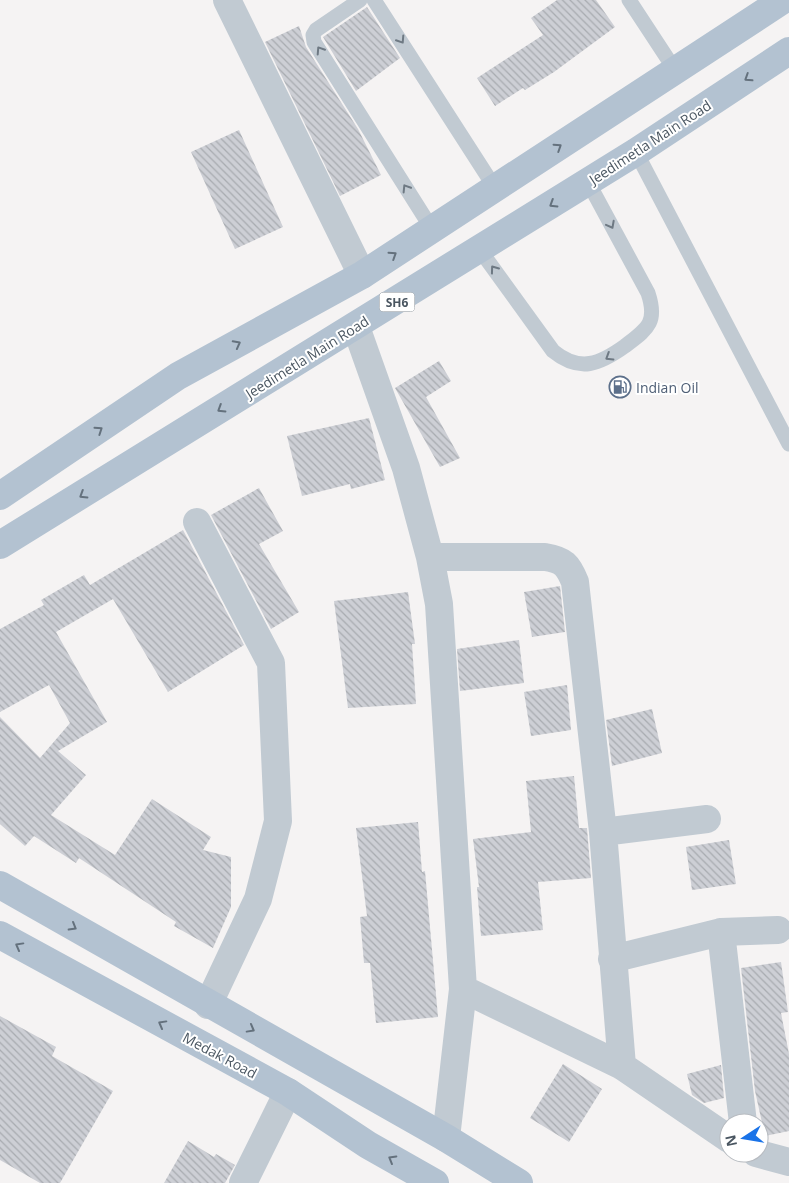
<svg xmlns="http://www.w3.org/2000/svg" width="789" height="1183" font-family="'Open Sans',sans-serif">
  <defs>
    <pattern id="building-back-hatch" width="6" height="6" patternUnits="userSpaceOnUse" patternTransform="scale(1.25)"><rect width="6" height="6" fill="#cdcfd5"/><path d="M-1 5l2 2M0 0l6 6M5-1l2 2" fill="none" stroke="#a8abb0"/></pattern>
  </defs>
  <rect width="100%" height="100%" fill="#f5f3f3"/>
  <path fill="url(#building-back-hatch)" d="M 557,0 L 596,0 L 615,27 L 554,72 L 525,90 L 523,88 L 495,106 L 477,78 L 543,35 L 531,18 Z
    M 367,7 L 400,58 L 356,91 L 323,37 Z
    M 299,26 L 306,47 L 358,129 L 381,175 L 340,196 L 265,42 Z
    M 239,130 L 283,227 L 235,249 L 191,152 Z
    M 439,361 L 451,381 L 426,397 L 460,458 L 440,467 L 395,388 Z
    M 369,418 L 385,480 L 351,489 L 350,484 L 302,496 L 287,436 Z
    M 259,488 L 283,531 L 259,544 L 299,612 L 271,629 L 211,515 Z
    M 183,530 L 244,645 L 168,692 L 113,599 L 56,632 L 107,722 L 58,751 L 86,775 L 51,815 L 115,855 L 152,799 L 211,837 L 203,850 L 231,857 L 231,907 L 213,948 L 174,926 L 176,922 L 79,858 L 76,863 L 34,836 L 25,846 L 0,824 L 0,717 L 40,758 L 70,723 L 49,685 L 0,712 L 0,629 L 44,605 L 41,600 L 84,575 L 90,585 Z
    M 560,586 L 565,632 L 532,637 L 524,592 Z
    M 408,592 L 415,644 L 412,644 L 416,704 L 348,708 L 334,601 Z
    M 519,640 L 524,683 L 460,691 L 457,649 Z
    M 567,685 L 571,730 L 531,736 L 524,692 Z
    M 652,709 L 662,753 L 612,766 L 606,720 Z
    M 574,776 L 579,828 L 587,828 L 591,878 L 538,882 L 543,930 L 481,936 L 477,887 L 479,887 L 473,839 L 531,832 L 526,781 Z
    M 418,822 L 422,872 L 425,871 L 438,1017 L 376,1023 L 370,963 L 364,963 L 360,917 L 367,916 L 356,828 Z
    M 729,840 L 736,884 L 692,890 L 686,847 Z
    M 781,962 L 788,1012 L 781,1013 L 789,1054 L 789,1131 L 765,1136 L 755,1091 L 741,968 Z
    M 0,1016 L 56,1047 L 52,1056 L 113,1091 L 60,1183 L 40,1183 L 0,1160 Z
    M 563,1064 L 602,1089 L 569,1142 L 530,1118 Z
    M 721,1065 L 724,1098 L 704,1103 L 692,1095 L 687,1074 Z
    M 188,1141 L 214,1157 L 216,1154 L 235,1165 L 225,1183 L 164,1183 Z"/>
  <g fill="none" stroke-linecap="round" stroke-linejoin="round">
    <path stroke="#c1cad2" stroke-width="15" d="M 360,0 L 316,30 L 313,35 L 314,42 L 432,229
      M 374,0 L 495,188
      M 629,0 L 675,70
      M 636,152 L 789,444
      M 480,250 L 553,351 C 580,373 600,364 625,346 C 647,329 658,323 648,293 L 588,182"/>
    <path stroke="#c1cad2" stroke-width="28" d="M 227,0 L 362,275
      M 356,327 L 406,468 L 430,557 L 439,604 L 463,989 L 446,1138
      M 197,522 L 271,663 L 278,821 L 258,899 L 208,1005
      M 430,557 L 545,557 C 564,560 568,565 575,582 L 603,832 L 622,1066
      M 603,832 L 707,819
      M 721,932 L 743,1123
      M 612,959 L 721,932 L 778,930
      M 463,989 L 622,1066 L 729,1139
      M 756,1153 L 789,1162
      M 243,1183 L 288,1092"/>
    <path stroke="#b3c2d1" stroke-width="28" d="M 0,496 L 178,376 L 362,275 L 783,0
      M 0,545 L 636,152 L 789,51
      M 0,885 L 446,1138 L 519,1183
      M 0,935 L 288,1092 L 368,1145 L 435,1183"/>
  </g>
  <defs><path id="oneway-chevron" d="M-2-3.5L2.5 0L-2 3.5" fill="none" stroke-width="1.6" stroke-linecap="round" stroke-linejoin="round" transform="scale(1.25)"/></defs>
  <g stroke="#6e7983">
    <use href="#oneway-chevron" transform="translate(401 40) rotate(57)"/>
    <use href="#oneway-chevron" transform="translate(320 50) rotate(-123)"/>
    <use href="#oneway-chevron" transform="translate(406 188) rotate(-122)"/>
    <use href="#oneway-chevron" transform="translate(611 225) rotate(62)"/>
    <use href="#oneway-chevron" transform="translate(494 269) rotate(-126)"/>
    <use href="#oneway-chevron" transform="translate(609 357) rotate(148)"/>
  </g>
  <g stroke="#64717d">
    <use href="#oneway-chevron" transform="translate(748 78) rotate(147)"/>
    <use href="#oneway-chevron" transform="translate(558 147) rotate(-33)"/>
    <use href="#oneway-chevron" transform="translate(553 204) rotate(148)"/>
    <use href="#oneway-chevron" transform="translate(393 255) rotate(-33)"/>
    <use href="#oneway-chevron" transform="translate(237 344) rotate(-28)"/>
    <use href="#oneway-chevron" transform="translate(221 409) rotate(148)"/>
    <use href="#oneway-chevron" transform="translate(99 430) rotate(-34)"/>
    <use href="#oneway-chevron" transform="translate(83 495) rotate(148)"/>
    <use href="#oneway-chevron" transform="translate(73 927) rotate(30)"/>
    <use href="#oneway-chevron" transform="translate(19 946) rotate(-151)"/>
    <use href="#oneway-chevron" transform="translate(162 1024) rotate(-151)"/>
    <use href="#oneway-chevron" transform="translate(251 1029) rotate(29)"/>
    <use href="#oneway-chevron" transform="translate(392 1159) rotate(-150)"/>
  </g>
  <defs>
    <g id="fuel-ring" transform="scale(1.125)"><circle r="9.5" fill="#fff" stroke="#5c6f8a" stroke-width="1.5"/><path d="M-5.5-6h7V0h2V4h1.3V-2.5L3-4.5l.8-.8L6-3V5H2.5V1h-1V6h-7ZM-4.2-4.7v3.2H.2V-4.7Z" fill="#5c6f8a"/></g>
  </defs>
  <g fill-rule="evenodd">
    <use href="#fuel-ring" x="620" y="387"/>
  </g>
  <g text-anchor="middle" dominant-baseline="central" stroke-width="4" stroke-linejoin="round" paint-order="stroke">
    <rect fill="#fff" stroke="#808990" stroke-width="1" x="379.5" y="292.5" width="35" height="19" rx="4"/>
    <g font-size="12" font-weight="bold" fill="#4a5661">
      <text x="397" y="302">SH6</text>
    </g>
    <g font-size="14" fill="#4a5661" stroke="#fff">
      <text transform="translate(650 142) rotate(-33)">Jeedimetla Main Road</text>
      <text transform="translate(307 357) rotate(-32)">Jeedimetla Main Road</text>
      <text transform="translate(220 1055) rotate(28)">Medak Road</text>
    </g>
    <g font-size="14" fill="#4e5e75" stroke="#fff" text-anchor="start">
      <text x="636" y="387">Indian Oil</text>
    </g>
  </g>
  <g transform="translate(744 1138) rotate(258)"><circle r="24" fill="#ffffff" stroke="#b7bbc0"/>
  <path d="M0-4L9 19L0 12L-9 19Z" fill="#1a73e8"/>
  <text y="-8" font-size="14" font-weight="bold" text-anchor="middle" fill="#4a5661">N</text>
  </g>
</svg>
